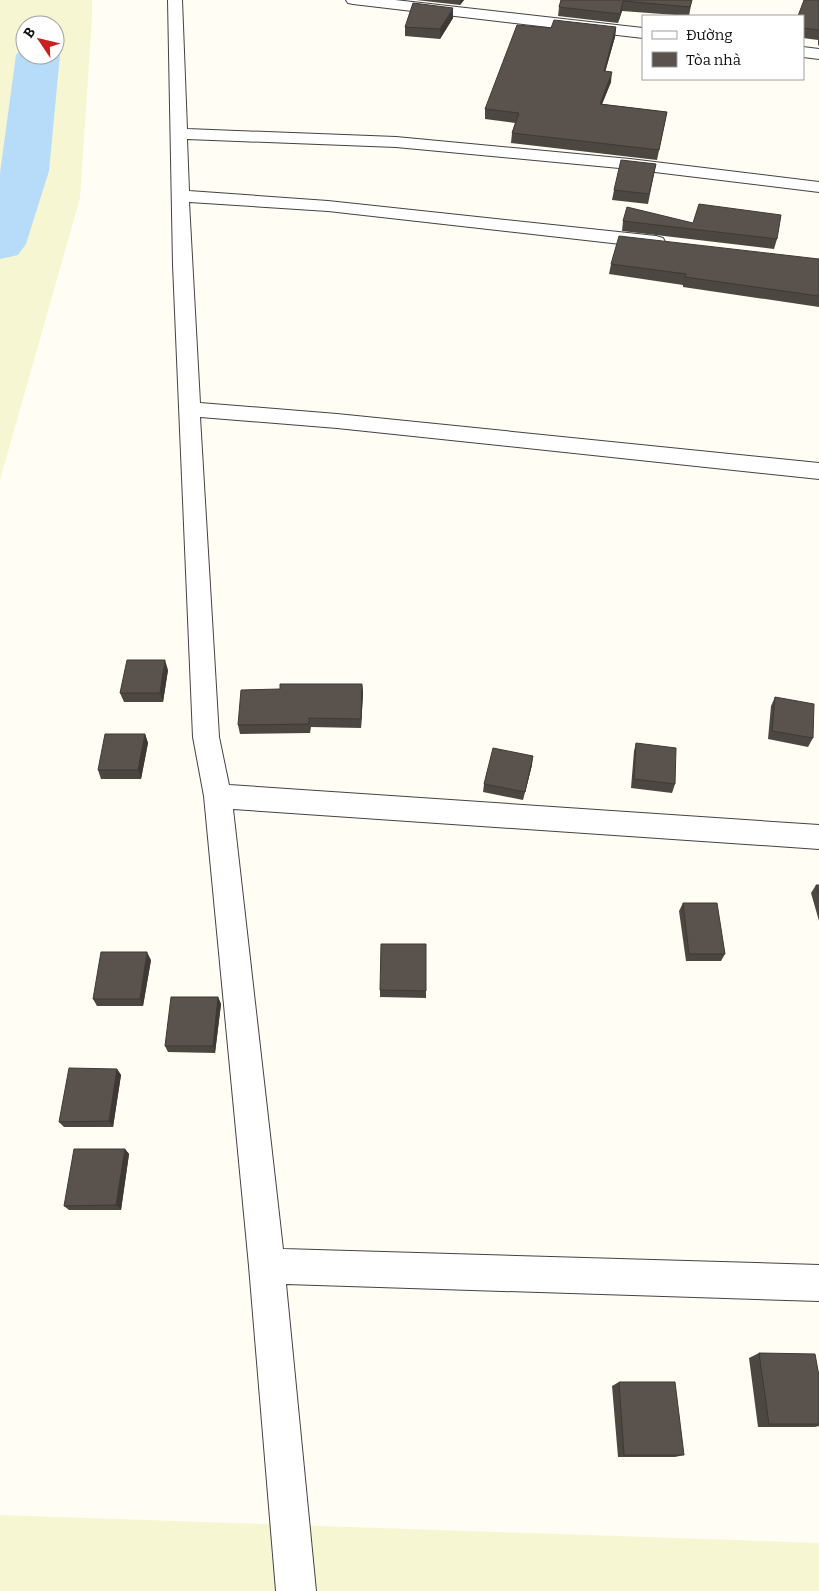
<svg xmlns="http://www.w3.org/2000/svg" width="819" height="1591" font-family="Bitter,serif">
  <rect width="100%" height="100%" fill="#fffdf4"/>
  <path fill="#f7f6d2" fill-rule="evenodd" d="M 0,0 L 92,0 L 92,19 L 80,198 L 0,480 ZM 25,25 L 55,25 L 55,55 L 25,55 Z
    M 0,1515 L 819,1543 L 819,1591 L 0,1591 Z"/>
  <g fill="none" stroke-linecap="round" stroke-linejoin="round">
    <path fill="#b6dcf9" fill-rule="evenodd" d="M 25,45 L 25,55 L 55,55 L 55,48 L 60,55 L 49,171 L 26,244 L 18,255 L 0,259 L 0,173 L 16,55 Z"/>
    <g stroke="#434343" stroke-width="2">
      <path id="minor" d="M 168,0 L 182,0 L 187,129 L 396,137 L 630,159 L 819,182 L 819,192 L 630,169 L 396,147 L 187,139 L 189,191 L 328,201 L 656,236 L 663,238 L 665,242 L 663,246 L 656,248 L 328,211 L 189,202 L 200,403 L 337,414 L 819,463 L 819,479 L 337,428 L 200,417 L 219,737 L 229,785 L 819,825 L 819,849 L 233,809 L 283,1249 L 819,1265 L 819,1301 L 286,1284 L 316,1591 L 276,1591 L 249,1266 L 204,796 L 193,737 L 173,265 Z
        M 346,0 L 395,0 L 643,28 L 643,38 L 353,4 L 348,3 Z
        M 803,47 L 819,49 L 819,59 L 803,57 Z"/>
    </g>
    <use href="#minor" fill="#fff" fill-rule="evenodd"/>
  </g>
  <path fill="#4d4741" d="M 416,0 L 464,0 L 460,5 Z
    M 561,0 L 692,0 L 689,16 L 622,11 L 618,23 L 558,16 L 559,7 Z
    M 819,0 L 819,46 L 818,45 L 818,40 L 803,38 L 803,16 Z
    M 453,18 L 440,39 L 405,36 L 405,27 Z
    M 616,27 L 615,37 L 605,71 L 611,82 L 602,104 L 667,112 L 657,160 L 511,143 L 512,133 L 515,123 L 485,119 L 485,109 Z
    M 656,164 L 648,204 L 612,200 L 614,190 Z
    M 623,221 L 693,223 L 777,239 L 774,249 L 622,231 Z
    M 819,259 L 819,307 L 683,287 L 683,285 L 609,274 L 611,264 Z
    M 168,670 L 163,702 L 124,702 L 120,693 Z
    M 362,684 L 363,693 L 361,728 L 311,727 L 310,733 L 240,734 L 238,725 L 280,689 Z
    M 775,697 L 813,738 L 808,747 L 768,739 L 771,706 Z
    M 145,734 L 148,743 L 141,779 L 101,779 L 98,770 Z
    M 636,743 L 675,784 L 672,793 L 631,788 L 634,751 Z
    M 532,765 L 523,800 L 483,792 L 484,784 Z
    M 816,885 L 819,885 L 819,921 L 811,893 Z
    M 683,903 L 725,954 L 721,961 L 686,961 L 679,911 Z
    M 426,944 L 426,998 L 380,997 L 380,990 Z
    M 151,960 L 143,1006 L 97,1006 L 93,999 Z
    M 218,997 L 221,1004 L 215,1053 L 168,1052 L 165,1046 Z
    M 117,1069 L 121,1075 L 113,1127 L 64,1127 L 59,1122 Z
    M 125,1149 L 129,1154 L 121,1210 L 69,1210 L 64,1206 Z
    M 759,1353 L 819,1376 L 819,1426 L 815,1427 L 758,1427 L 749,1358 Z
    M 619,1382 L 684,1455 L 675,1457 L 618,1457 L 612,1386 Z"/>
  <path fill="#3f3935" d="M 460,0 L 464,0 L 460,5 Z
    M 623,1 L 622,11 L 618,23 L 620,14 Z
    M 453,8 L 453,18 L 440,39 L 440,29 Z
    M 616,27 L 615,37 L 603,80 L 604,71 Z
    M 612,72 L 611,82 L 598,114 L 600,104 Z
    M 165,660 L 168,670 L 163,702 L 160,693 Z
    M 362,684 L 363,693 L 361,728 L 361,719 Z
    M 145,734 L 148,743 L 141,779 L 138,770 Z
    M 533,756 L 532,765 L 523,800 L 525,792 Z
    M 147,952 L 151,960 L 143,1006 L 140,999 Z
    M 218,997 L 221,1004 L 215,1053 L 213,1046 Z
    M 117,1069 L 121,1075 L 113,1127 L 109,1121 Z
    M 125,1149 L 129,1154 L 121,1210 L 116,1205 Z"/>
  <path fill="#5a524c" stroke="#3f3935" d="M 561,0 L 692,0 L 690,7 L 623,1 L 620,14 L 559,7 Z
    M 804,0 L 819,0 L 819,30 L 803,28 L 803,16 L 798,16 Z
    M 413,3 L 453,8 L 440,29 L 405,27 Z
    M 554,20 L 616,27 L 604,71 L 612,72 L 600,104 L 667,112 L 659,150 L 512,133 L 519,113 L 485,109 L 517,25 L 551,28 Z
    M 621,160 L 656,164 L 649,194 L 614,190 Z
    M 699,204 L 781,215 L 777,239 L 623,221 L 627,207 L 693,223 Z
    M 619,236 L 819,259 L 819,296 L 685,277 L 686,274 L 611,264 Z
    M 127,660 L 165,660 L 160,693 L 120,693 Z
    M 280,684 L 362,684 L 361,719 L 309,718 L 309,724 L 238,725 L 241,690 L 280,689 Z
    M 775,697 L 814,704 L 813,738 L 772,731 Z
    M 105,734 L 145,734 L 138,770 L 98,770 Z
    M 636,743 L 676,748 L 675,784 L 634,779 Z
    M 493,748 L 533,756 L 525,792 L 484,784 Z
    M 816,885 L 819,885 L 819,894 Z
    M 683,903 L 717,903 L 725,954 L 689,954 Z
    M 381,944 L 426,944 L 426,991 L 380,990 Z
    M 101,952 L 147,952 L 140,999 L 93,999 Z
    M 171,997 L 218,997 L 213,1046 L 165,1046 Z
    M 69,1068 L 117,1069 L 109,1121 L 59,1122 Z
    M 74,1149 L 125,1149 L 116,1205 L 64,1206 Z
    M 759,1353 L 815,1354 L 819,1376 L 819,1424 L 769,1424 Z
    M 619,1382 L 675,1382 L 684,1455 L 624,1455 Z"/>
  <rect x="642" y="15" width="162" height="65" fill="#ffffff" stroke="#9f9f9f"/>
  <rect x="652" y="31" width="25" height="8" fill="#ffffff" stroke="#9f9f9f"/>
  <text x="686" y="40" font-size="15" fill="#101010">Đường</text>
  <rect x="652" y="52" width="25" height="15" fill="#5a524c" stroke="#9f9f9f"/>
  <text x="686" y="65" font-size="15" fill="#101010">Tòa nhà</text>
  <g transform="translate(40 40) rotate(305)"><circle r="24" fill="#ffffff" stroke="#9f9f9f"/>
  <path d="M0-4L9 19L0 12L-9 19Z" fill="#c82121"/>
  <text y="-8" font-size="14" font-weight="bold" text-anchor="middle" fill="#101010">B</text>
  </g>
</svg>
